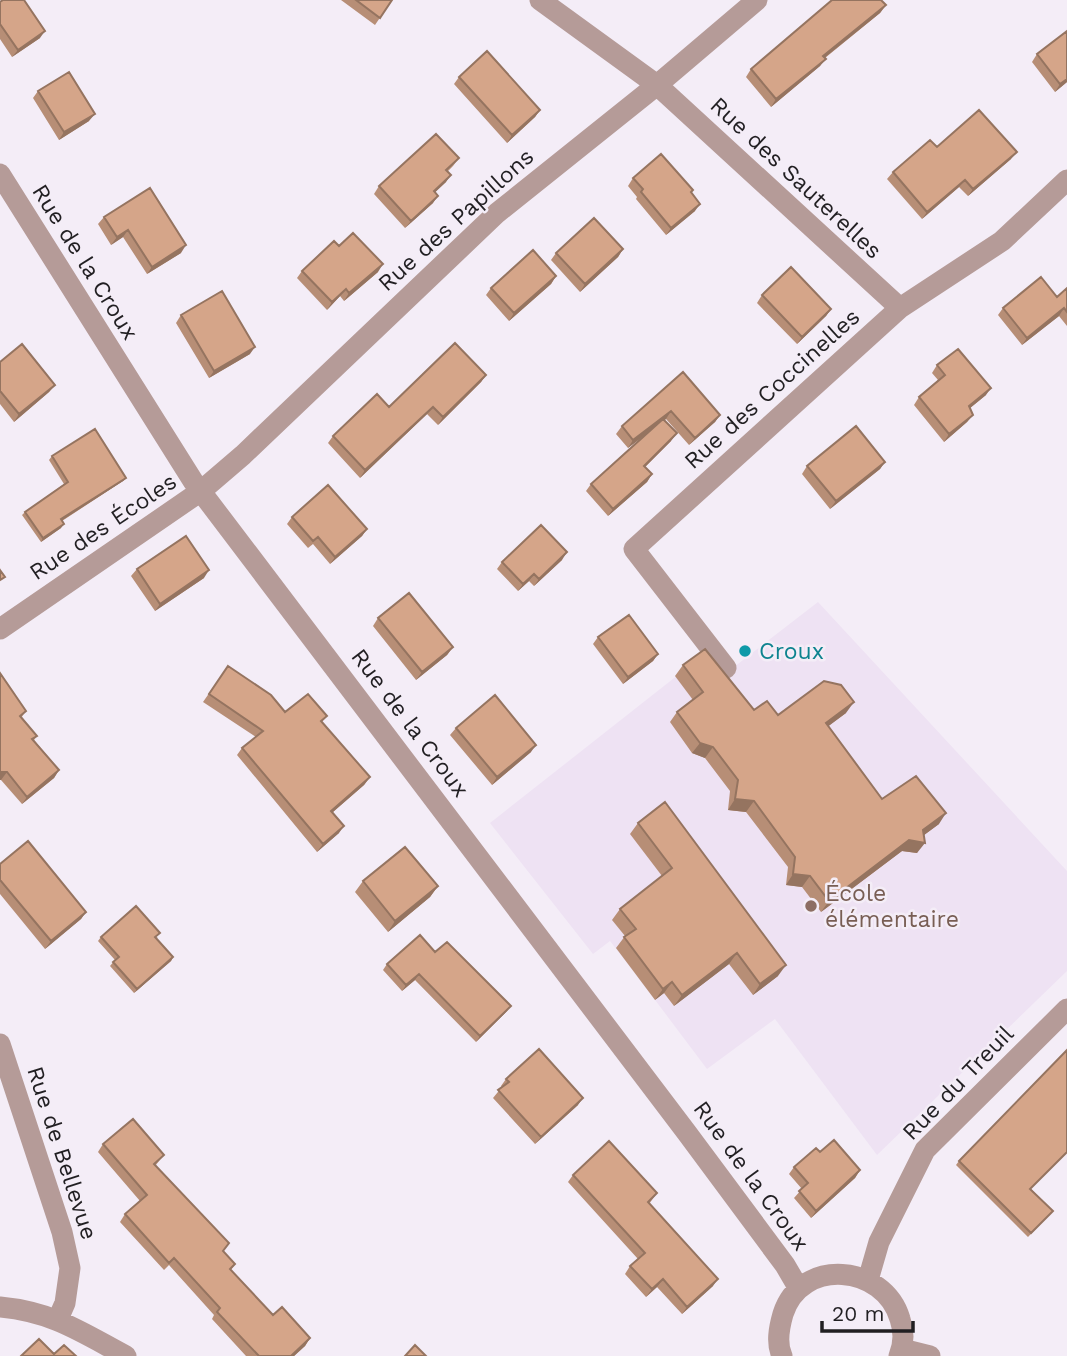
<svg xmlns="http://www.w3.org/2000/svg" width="1067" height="1356" font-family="'Work Sans',sans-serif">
  <rect width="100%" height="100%" fill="#f4edf7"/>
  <path fill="#eee2f3" d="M 818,602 L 1067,871 L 1067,971 L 877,1155 L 775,1019 L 707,1069 L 637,976 L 643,959 L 631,968 L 610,941 L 593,954 L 490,823 L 697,660 L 716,681 Z"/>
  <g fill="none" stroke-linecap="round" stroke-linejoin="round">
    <path stroke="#b59b98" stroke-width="21" d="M 540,0 L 657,85 L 900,308
      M 0,174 L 193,481 L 687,1133 L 785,1265 L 799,1289
      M 0,629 L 201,491 L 243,455 L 497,213 L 657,85 L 757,0
      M 726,668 L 634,549 L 900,308 L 1002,241 L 1067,180
      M 0,1044 L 62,1232 L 70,1268 L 65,1303 L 58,1319
      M 868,1280 L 879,1242 L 925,1150 L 1067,1009
      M 0,1307 C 53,1312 81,1332 126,1356
      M 902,1349 L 930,1356
      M 782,1356 C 776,1343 779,1328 783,1314 C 801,1257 884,1264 900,1319 C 904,1331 904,1344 899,1356"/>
  </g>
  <path fill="#b78e76" d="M 341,0 L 392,0 L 375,25 Z
    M 0,2 L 40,38 L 12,57 L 0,39 Z
    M 886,5 L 880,13 L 825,58 L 820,66 L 771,107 L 746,77 L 751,69 Z
    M 1067,31 L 1067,82 L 1055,92 L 1032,62 L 1037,54 Z
    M 459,77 L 540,110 L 535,117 L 507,143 L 454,84 Z
    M 38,91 L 89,121 L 59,140 L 33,98 Z
    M 937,147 L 1011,159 L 968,196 L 959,187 L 922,219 L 887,179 L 893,172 Z
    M 459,158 L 453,166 L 448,171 L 446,182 L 435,192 L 433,203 L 405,228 L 374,194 L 379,186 Z
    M 633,178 L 691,193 L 695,211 L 666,235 L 636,199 L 637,197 L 628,186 Z
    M 104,217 L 181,253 L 147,274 L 123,237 L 111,245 L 98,224 Z
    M 339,246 L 378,272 L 344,301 L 340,296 L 327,310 L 297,278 L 302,271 Z
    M 623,249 L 618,257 L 580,292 L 551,260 L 556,253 Z
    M 556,276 L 551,284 L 509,321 L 486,295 L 491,288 Z
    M 1067,288 L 1067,326 L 1059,316 L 1022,345 L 998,315 L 1003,308 L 1057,297 Z
    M 762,295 L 831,309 L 826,316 L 797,344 L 757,303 Z
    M 181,315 L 250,354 L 209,378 L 176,323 Z
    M 0,362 L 55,385 L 49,392 L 14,422 L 0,404 Z
    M 937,365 L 986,395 L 970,408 L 973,415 L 967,422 L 944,442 L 914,405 L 919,397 L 938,380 L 932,373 Z
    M 683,372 L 720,415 L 715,422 L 689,445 L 666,419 L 664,420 L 671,441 L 645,467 L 652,474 L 647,482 L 608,516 L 586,491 L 591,484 L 647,433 L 628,448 L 616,434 L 622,426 Z
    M 486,375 L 481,382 L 438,425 L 427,414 L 360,478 L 328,443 L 333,436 L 389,407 Z
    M 52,456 L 126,478 L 123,481 L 62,521 L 61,528 L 41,542 L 22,515 L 25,512 L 64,484 L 49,460 Z
    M 885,462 L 880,469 L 830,509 L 802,474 L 807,466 Z
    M 292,517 L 367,529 L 362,536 L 330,564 L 313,544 L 308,548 L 287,524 Z
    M 562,560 L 534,586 L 529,581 L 518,591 L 497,569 L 502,562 Z
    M 137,569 L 204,578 L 155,611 L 131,576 Z
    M 378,618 L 453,647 L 447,655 L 416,680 L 373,626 Z
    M 598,637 L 658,654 L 653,661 L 623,684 L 593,644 Z
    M 683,665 L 754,710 L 778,715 L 846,713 L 828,726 L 882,799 L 939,824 L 924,835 L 917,853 L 902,851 L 821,912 L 802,887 L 786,885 L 788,867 L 746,812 L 728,810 L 730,791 L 705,758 L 692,753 L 670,722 L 677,712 L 693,700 L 675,676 Z
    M 228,666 L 285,712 L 327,716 L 322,722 L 370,777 L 364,785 L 333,812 L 339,833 L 317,852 L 237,755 L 242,748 L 256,737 L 203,702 Z
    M 0,673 L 26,711 L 21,718 L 37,736 L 34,740 L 59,770 L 54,778 L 22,804 L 1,780 Z
    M 456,728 L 531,752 L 492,785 L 450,735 Z
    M 638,823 L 778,976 L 753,995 L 729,964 L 674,1006 L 664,993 L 655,1000 L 616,948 L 625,936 L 612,920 L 620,909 L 662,876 L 630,834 Z
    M 0,864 L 86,912 L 81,919 L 45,949 L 0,894 Z
    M 363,881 L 438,886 L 430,897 L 388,932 L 355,892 Z
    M 101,937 L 158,937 L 156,938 L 173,957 L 171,961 L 134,993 L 110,966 L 115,960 L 98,941 Z
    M 435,952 L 511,1006 L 506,1012 L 476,1042 L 415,980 L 402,991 L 383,970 L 387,964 Z
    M 506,1079 L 578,1105 L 535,1144 L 493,1098 L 502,1087 L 501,1086 Z
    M 103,1144 L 164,1155 L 155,1166 L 223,1251 L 235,1264 L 231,1270 L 273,1315 L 310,1338 L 305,1346 L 294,1356 L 246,1356 L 212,1319 L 214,1315 L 169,1265 L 164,1270 L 120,1222 L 125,1214 L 140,1201 L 98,1152 Z
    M 820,1152 L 860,1170 L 855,1178 L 811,1218 L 794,1198 L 802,1189 L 789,1174 L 794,1167 Z
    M 959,1161 L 1031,1189 L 1053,1211 L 1028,1237 L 956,1165 Z
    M 573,1175 L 657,1193 L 649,1204 L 713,1286 L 682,1314 L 657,1287 L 646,1297 L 625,1274 L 630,1266 L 638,1259 L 568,1182 Z"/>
  <path fill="#957460" d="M 886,5 L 880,13 L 818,63 L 823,56 Z
    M 45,31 L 40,38 L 12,57 L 18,50 Z
    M 826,59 L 820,66 L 771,107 L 776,99 Z
    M 1067,79 L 1067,82 L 1055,92 L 1060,84 Z
    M 540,110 L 535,117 L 507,143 L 512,135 Z
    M 95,114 L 89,121 L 59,140 L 64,132 Z
    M 1017,152 L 1011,159 L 968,196 L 973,189 Z
    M 451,175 L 446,182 L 428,199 L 434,191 Z
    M 965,180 L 959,187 L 922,219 L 927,212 Z
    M 438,196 L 433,203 L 405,228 L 411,221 Z
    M 700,204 L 695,211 L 666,235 L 671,228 Z
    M 128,230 L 123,237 L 111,245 L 117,237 Z
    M 186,245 L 181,253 L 147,274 L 152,267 Z
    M 623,249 L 618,257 L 580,292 L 585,284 Z
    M 383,264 L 378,272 L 344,301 L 349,293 Z
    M 556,276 L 551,284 L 509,321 L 514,313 Z
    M 346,289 L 340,296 L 327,310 L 332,302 Z
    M 1064,308 L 1059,316 L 1022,345 L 1027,338 Z
    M 831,309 L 826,316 L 797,344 L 802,337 Z
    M 255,347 L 250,354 L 209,378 L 214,371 Z
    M 486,375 L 481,382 L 438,425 L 443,417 Z
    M 55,385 L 49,392 L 14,422 L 19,414 Z
    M 991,388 L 986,395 L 964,413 L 969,406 Z
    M 433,407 L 427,414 L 360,478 L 365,470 Z
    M 671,411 L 666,419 L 628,448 L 633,440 Z
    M 720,415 L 715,422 L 689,445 L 695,438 Z
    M 973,415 L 967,422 L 944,442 L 949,434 Z
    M 677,433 L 671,441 L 639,473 L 644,466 Z
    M 885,462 L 880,469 L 830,509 L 836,501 Z
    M 652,474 L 647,482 L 608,516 L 613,509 Z
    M 126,478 L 123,481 L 58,523 L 61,519 Z
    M 64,524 L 61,528 L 41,542 L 43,538 Z
    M 367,529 L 362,536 L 330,564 L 335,557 Z
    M 567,552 L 562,560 L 534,586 L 539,579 Z
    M 209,570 L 204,578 L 155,611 L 160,604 Z
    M 534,574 L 529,581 L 518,591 L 523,584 Z
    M 453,647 L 447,655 L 416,680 L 422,672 Z
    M 658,654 L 653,661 L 623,684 L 628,677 Z
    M 854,702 L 846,713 L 818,734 L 826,723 Z
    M 700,743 L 713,747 L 705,758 L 692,753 Z
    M 536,745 L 531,752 L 492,785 L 497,777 Z
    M 59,770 L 54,778 L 22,804 L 27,797 Z
    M 0,772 L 7,772 L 1,780 L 0,780 Z
    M 370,777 L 364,785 L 326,818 L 331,811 Z
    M 735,799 L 754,801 L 746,812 L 728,810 Z
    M 946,813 L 939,824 L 916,841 L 923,830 Z
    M 344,826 L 339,833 L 317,852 L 323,844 Z
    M 909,840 L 925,843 L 917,853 L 902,851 L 821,912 L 829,901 Z
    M 793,874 L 810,876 L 802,887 L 786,885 Z
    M 438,886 L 430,897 L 388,932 L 395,921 Z
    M 86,912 L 81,919 L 45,949 L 51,941 Z
    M 737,953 L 729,964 L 674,1006 L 682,995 Z
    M 173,957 L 171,961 L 134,993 L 137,989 Z
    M 786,965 L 778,976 L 753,995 L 760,984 Z
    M 419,974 L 415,980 L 402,991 L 406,985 Z
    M 672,982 L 664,993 L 655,1000 L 663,989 Z
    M 511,1006 L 506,1012 L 476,1042 L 480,1036 Z
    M 583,1098 L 578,1105 L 535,1144 L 541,1137 Z
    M 860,1170 L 855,1178 L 811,1218 L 816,1211 Z
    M 663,1279 L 657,1287 L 646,1297 L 652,1289 Z
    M 718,1279 L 713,1286 L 682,1314 L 687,1307 Z
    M 310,1338 L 305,1346 L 294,1356 L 291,1356 Z"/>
  <path fill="#d5a589" stroke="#957460" stroke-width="2" d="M 3,0 L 24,0 L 45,31 L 18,50 L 0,24 L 0,2 Z
    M 356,0 L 392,0 L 380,18 Z
    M 832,0 L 881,0 L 886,5 L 823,56 L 826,59 L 776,99 L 751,69 Z
    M 1067,31 L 1067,79 L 1060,84 L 1037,54 Z
    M 487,51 L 540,110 L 512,135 L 459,77 Z
    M 69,72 L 95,114 L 64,132 L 38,91 Z
    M 979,110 L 1017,152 L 973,189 L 965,180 L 927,212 L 893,172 L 930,140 L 937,147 Z
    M 436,134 L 459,158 L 446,170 L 451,175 L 434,191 L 438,196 L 411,221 L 379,186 Z
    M 661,154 L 693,190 L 691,192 L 700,204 L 671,228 L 641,192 L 643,189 L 633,178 Z
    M 150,188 L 186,245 L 152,267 L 128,230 L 117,237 L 104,217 Z
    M 594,218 L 623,249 L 585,284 L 556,253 Z
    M 353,233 L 383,264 L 349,293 L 346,289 L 332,302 L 302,271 L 334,241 L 339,246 Z
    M 533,250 L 556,276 L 514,313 L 491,288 Z
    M 791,267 L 831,309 L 802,337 L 762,295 Z
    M 1041,277 L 1057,297 L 1067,288 L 1067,312 L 1064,308 L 1027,338 L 1003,308 Z
    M 222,291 L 255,347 L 214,371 L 181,315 Z
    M 455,343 L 486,375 L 443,417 L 433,407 L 365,470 L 333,436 L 377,394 L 389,407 Z
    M 22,344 L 55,385 L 19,414 L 0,391 L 0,362 Z
    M 958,349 L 991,388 L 969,406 L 973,415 L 949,434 L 919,397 L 945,375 L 937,365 Z
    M 683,372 L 720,415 L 695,438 L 671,411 L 633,440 L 622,426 Z
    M 663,419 L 677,433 L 644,466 L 652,474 L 613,509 L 591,484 Z
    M 856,426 L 885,462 L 836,501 L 807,466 Z
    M 95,429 L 126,478 L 61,519 L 64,524 L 43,538 L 25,512 L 68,482 L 52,456 Z
    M 328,485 L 367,529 L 335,557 L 318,537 L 313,541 L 292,517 Z
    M 541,525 L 567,552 L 539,579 L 534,574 L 523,584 L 502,562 Z
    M 186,536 L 209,570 L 160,604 L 137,569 Z
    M 0,570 L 5,577 L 0,580 Z
    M 409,593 L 453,647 L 422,672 L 378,618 Z
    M 629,615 L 658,654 L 628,677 L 598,637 Z
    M 705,649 L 754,710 L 767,701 L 778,715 L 824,681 L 841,685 L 854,702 L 826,723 L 882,799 L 916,776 L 946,813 L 923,830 L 925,843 L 909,840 L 829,901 L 810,876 L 793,874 L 795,857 L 754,801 L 735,799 L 738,780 L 713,747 L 700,743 L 677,712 L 703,692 L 683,665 Z
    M 228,666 L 271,695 L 285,712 L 308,694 L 327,716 L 321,721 L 370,777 L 331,811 L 344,826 L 323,844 L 242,748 L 263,731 L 209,694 Z
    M 0,673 L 26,711 L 20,716 L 37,736 L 32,739 L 59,770 L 27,797 L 7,772 L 0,772 Z
    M 495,695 L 536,745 L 497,777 L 456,728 Z
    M 665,802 L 786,965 L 760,984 L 737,953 L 682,995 L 672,982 L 663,989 L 624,937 L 636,929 L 620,909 L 672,868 L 638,823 Z
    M 28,841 L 86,912 L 51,941 L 0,880 L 0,864 Z
    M 405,847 L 438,886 L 395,921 L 363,881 Z
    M 136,906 L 160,933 L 155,937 L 173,957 L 137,989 L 113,962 L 119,957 L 101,937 Z
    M 420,935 L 435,952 L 447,942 L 511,1006 L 480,1036 L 419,974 L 406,985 L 387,964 Z
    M 539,1049 L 583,1098 L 541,1137 L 498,1090 L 509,1082 L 506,1079 Z
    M 1067,1050 L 1067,1152 L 1030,1189 L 1053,1211 L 1031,1233 L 959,1161 Z
    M 133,1119 L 164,1155 L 154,1164 L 229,1243 L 223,1251 L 235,1264 L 230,1269 L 273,1315 L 282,1307 L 310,1338 L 291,1356 L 259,1356 L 217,1312 L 220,1308 L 174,1258 L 169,1263 L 125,1214 L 147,1195 L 103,1144 Z
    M 834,1140 L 860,1170 L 816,1211 L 799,1191 L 808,1183 L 794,1167 L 816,1148 L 820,1152 Z
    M 609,1141 L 657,1193 L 648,1202 L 718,1279 L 687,1307 L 663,1279 L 652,1289 L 630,1266 L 645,1253 L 573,1175 Z
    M 39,1339 L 54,1354 L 64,1345 L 76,1356 L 21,1356 Z
    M 415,1345 L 426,1356 L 405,1356 Z"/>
  <circle fill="#0f9aa8" stroke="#f4edf7" stroke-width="2.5" cx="745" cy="651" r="7"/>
  <circle fill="#8d6e63" stroke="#f4edf7" stroke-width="2.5" cx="811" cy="906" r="7"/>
  <g text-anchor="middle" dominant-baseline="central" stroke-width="5" stroke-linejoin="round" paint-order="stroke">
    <g font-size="23" fill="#211f22" stroke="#f4edf7">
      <text transform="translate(796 178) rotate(43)">Rue des Sauterelles</text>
      <text transform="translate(456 220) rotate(-42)">Rue des Papillons</text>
      <text transform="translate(85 262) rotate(58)">Rue de la Croux</text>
      <text transform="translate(772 389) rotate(-42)">Rue des Coccinelles</text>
      <text transform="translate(103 527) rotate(-34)">Rue des Écoles</text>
      <text transform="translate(410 723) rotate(53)">Rue de la Croux</text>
      <text transform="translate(958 1083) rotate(-46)">Rue du Treuil</text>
      <text transform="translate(62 1153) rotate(72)">Rue de Bellevue</text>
      <text transform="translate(751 1176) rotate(54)">Rue de la Croux</text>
    </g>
    <g font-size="23" fill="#0d838f" stroke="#f4edf7" text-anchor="start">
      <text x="759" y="651">Croux</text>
    </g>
    <g font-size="23" fill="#785e54" stroke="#f4edf7" text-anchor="start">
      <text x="825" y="893">École<tspan x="825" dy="26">élémentaire</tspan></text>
    </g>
  </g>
  <path d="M822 1321v10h91v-10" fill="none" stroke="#211f22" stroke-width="3.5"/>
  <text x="832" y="1321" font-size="21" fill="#211f22" stroke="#f4edf7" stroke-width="5" paint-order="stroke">20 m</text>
</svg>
